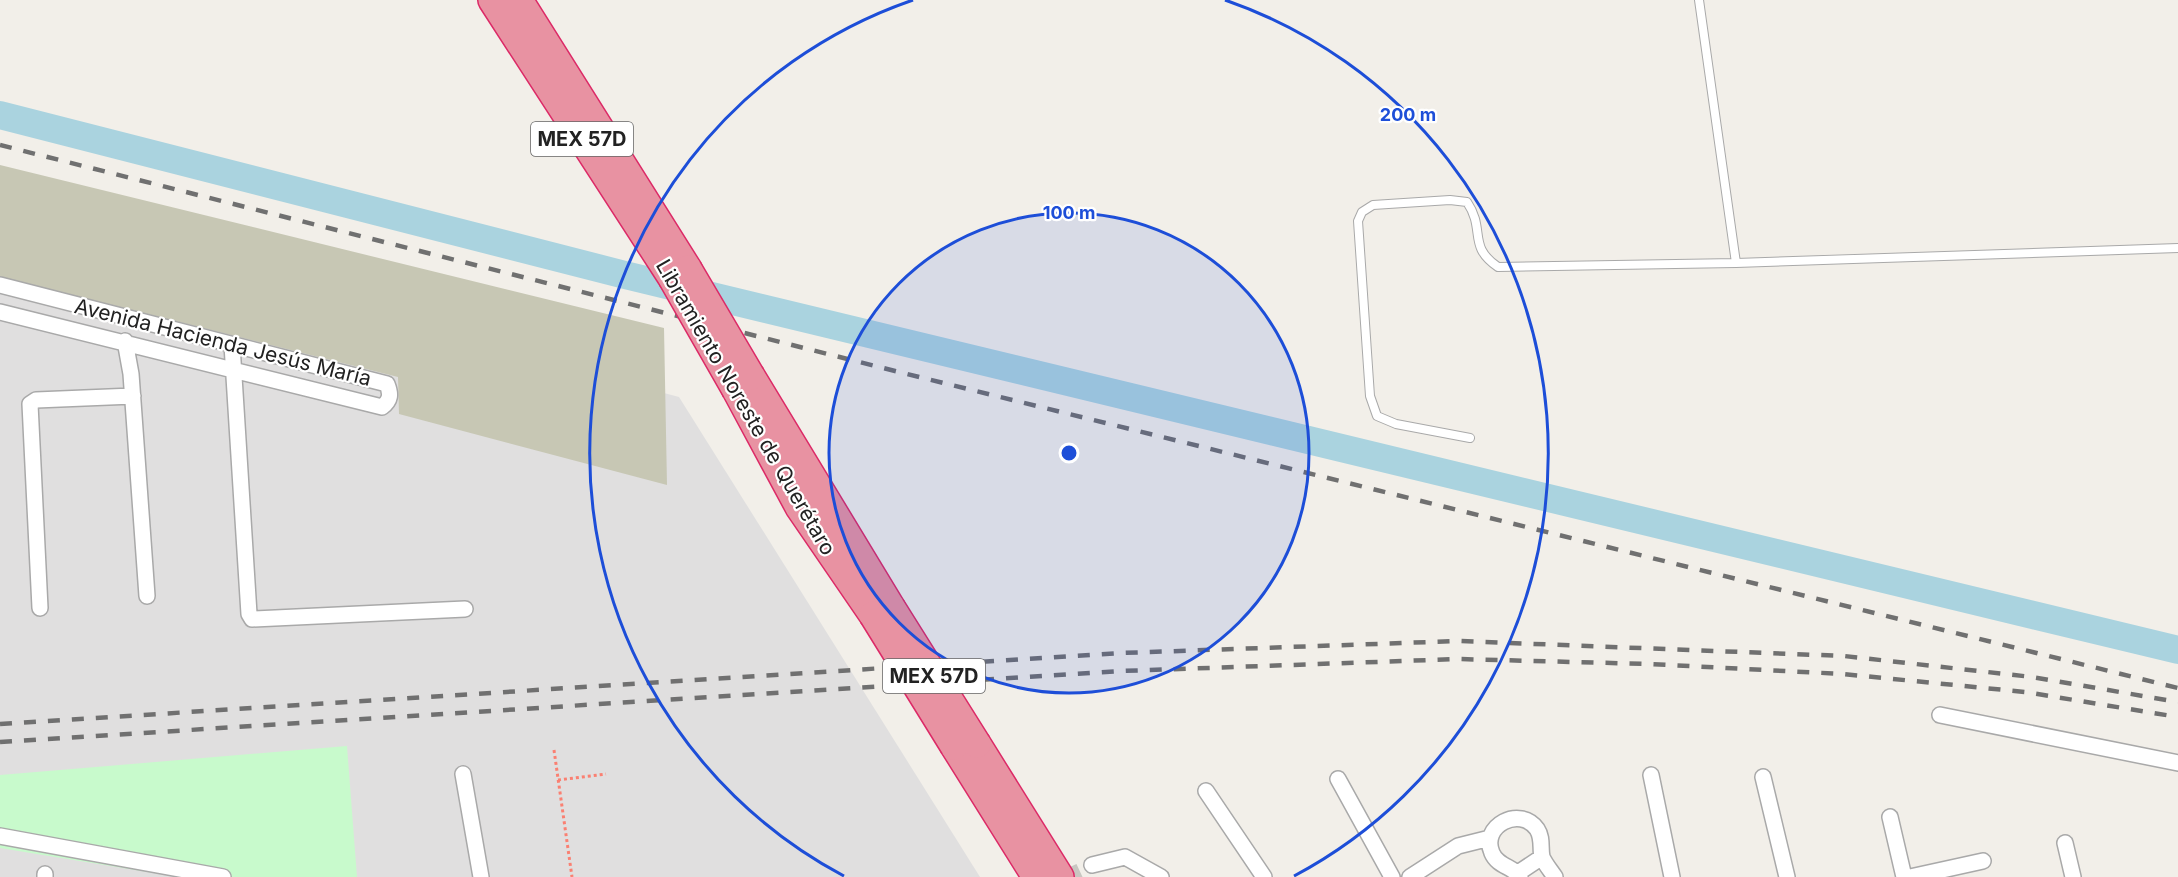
<svg xmlns="http://www.w3.org/2000/svg" width="2178" height="877" font-family="Inter,sans-serif">
  <rect width="100%" height="100%" fill="#f2efe9"/>
  <path fill="#e0dfdf" d="M 0,216 L 679,397 L 980,877 L 0,877 Z"/>
  <path fill="#c7c7b4" d="M 0,165 L 664,328 L 667,485 L 399,414 L 398,377 L 0,277 Z"/>
  <path fill="#c8facc" d="M 347,746 L 357,877 L 178,877 L 0,848 L 0,775 Z"/>
  <g fill="none" stroke-linecap="round" stroke-linejoin="round">
    <path stroke="#aad3df" stroke-width="28" d="M 0,115 L 625,275 L 2178,650"/>
    <path stroke="#c8c6c1" stroke-width="15" stroke-dasharray="15 8" stroke-linecap="butt" d="M 1066,877 L 1092,865"/>
    <g stroke="#a9a9a9" stroke-width="10">
      <path id="lane" d="M 1699,0 L 1736,263
        M 1470,438 L 1396,424 L 1377,416 L 1370,396 L 1358,221 L 1362,212 L 1373,205 L 1450,200 L 1467,202 C 1486,230 1467,246 1498,267 L 1736,263 L 2178,248"/>
    </g>
    <g stroke="#a9a9a9" stroke-width="18">
      <path id="street" d="M 0,285 L 387,384 C 391,394 391,400 382,407 L 0,312
        M 125,341 L 131,374 L 147,596
        M 232,345 L 249,614 L 252,619 L 465,609
        M 40,608 L 30,404 L 36,400 L 133,396
        M 1940,715 L 2178,763
        M 463,774 L 481,877
        M 1651,775 L 1672,877
        M 1763,777 L 1787,877
        M 1338,779 L 1392,877
        M 1206,791 L 1264,877
        M 1890,817 L 1904,877
        M 0,836 L 223,877
        M 2065,843 L 2073,877
        M 1092,865 L 1125,857 L 1161,877
        M 1518,873 L 1542,857
        M 45,874 L 45,877
        M 1410,877 L 1458,846 L 1490,838
        M 1520,877 C 1513,866 1498,867 1492,853 C 1480,826 1520,805 1537,829 C 1543,838 1540,848 1542,857 C 1545,864 1551,871 1555,877
        M 1910,877 L 1983,861"/>
    </g>
    <g stroke="#dc2a67" stroke-width="30">
      <path id="highway" d="M 492,0 L 672,278
        M 519,0 L 688,269
        M 751,376 L 891,607
        M 736,390 L 799,507 L 873,615
        M 977,744 L 1060,877
        M 954,746 L 1036,877"/>
    </g>
    <path stroke="#fa8072" stroke-width="3" stroke-dasharray="3 3" stroke-linecap="butt" d="M 554,750 L 572,877
      M 558,780 L 606,774"/>
    <use href="#lane" stroke="#fff" stroke-width="8"/>
    <use href="#street" stroke="#fff" stroke-width="15"/>
    <use href="#highway" stroke="#e892a2" stroke-width="27"/>
    <path stroke="#707070" stroke-width="4.5" stroke-dasharray="12 12" stroke-linecap="butt" d="M 0,145 L 895,371 L 2178,688
      M 0,724 L 1121,653 L 1459,641 L 1844,656 L 2032,677 L 2178,702
      M 0,742 L 1122,671 L 1459,659 L 1650,664 L 1843,674 L 2025,692 L 2178,717"/>
    <g stroke="#dc2a67" stroke-width="30" stroke-linecap="butt">
      <path id="highway-bridge" d="M 688,269 L 751,376
        M 672,278 L 736,390
        M 891,607 L 977,744
        M 873,615 L 954,746"/>
    </g>
    <use href="#highway-bridge" stroke="#e892a2" stroke-width="27"/>
  </g>
  <circle cx="1069" cy="453" r="240" fill="#1d4ed8" fill-opacity=".12"/>
  <g fill="none" stroke="#1d4ed8" stroke-width="3">
    <circle cx="1069" cy="453" r="240"/>
    <path d="M844 876A479 479 0 0 1 913 0M1225 0A479 479 0 0 1 1294 876"/>
  </g>
  <g text-anchor="middle" dominant-baseline="central" stroke-width="4.5" stroke-linejoin="round" paint-order="stroke">
    <g fill="#fff" stroke="#646464" stroke-width="1.5">
      <rect x="531" y="122" width="102" height="34" rx="4.5"/>
      <rect x="883" y="659" width="102" height="34" rx="4.5"/>
    </g>
    <g font-size="20" font-weight="bold" fill="#222">
      <text x="582" y="139">MEX 57D</text>
      <text x="934" y="676">MEX 57D</text>
    </g>
    <g font-size="21" fill="#222" stroke="#fff">
      <text transform="translate(223 342) rotate(14)">Avenida Hacienda Jesús María</text>
      <text transform="translate(746 407) rotate(60)">Libramiento Noreste de Querétaro</text>
    </g>
  </g>
  <circle cx="1069" cy="453" r="9" fill="#1d4ed8" stroke="#fff" stroke-width="3"/>
  <g font-size="18" text-anchor="middle" font-weight="bold" fill="#1d4ed8" stroke="#fff" stroke-width="4.5" stroke-linejoin="round" paint-order="stroke">
    <text x="1408" y="121">200 m</text>
    <text x="1069" y="219">100 m</text>
  </g>
</svg>
